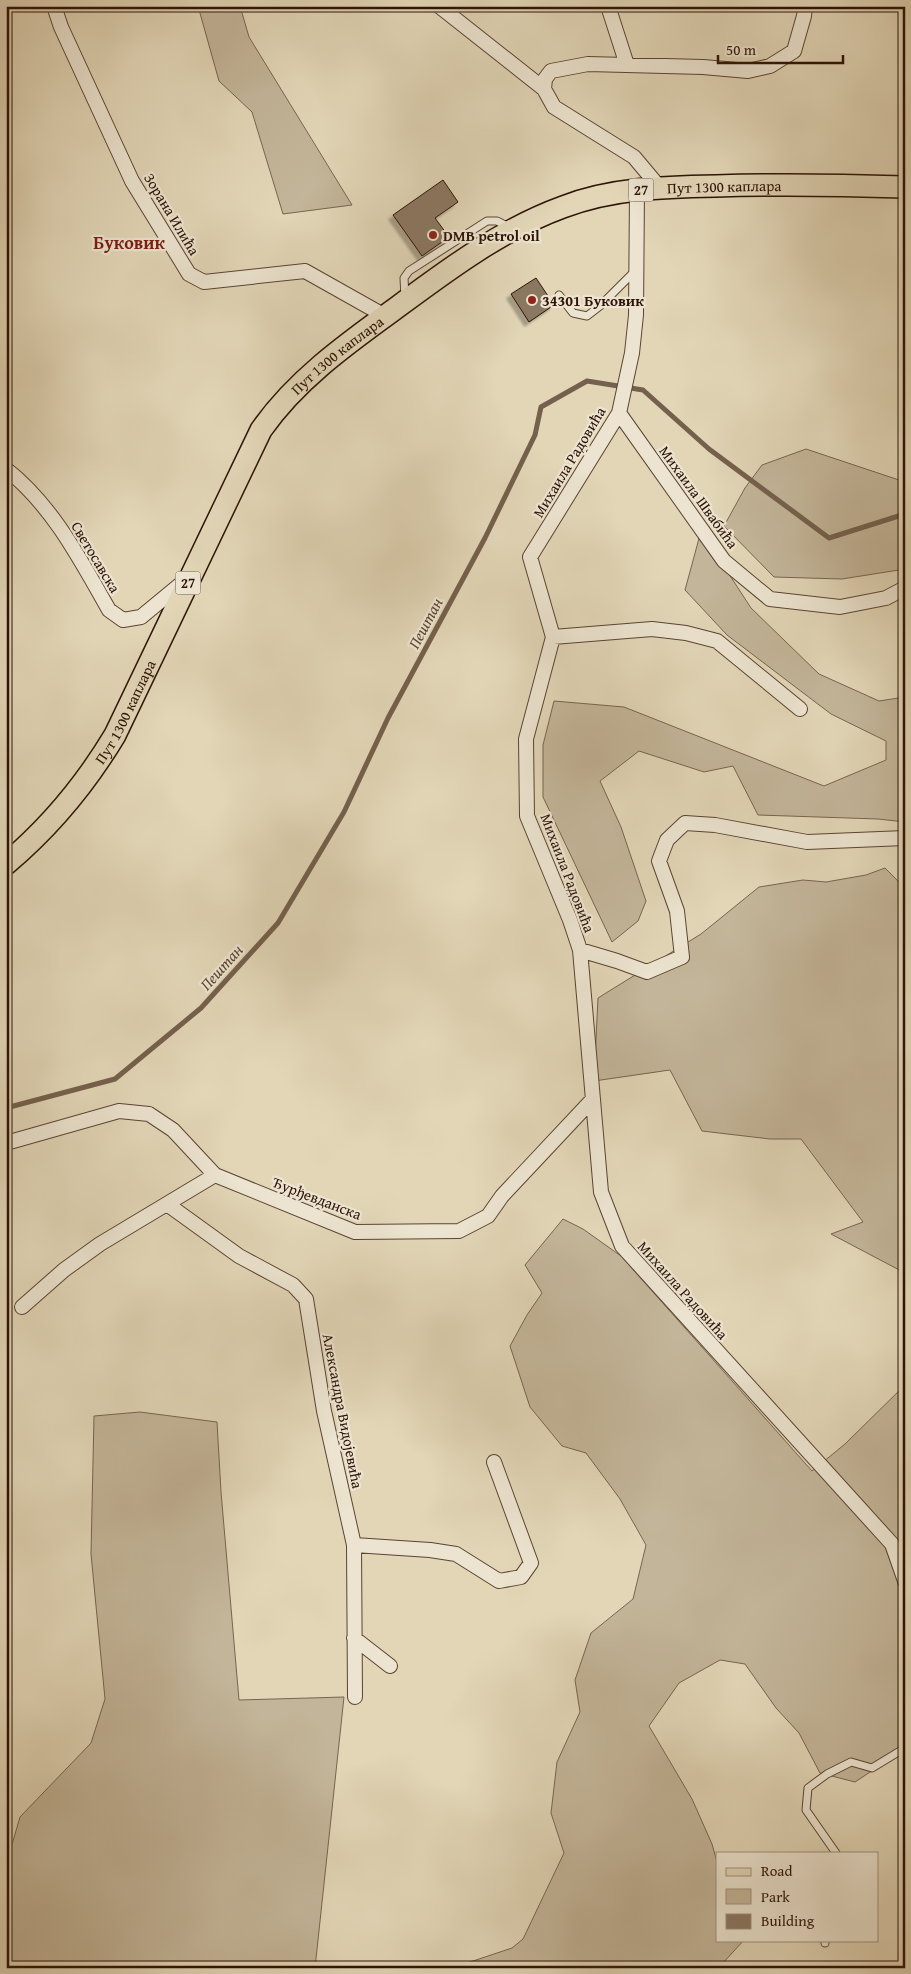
<svg xmlns="http://www.w3.org/2000/svg" width="911" height="1974" font-family="'Gentium Book Plus',serif">
  <defs>
    <filter id="shadow"><feDropShadow dx="-4.5" dy="4.5" stdDeviation="1" flood-color="#0004"/></filter>
  </defs>
  <rect width="100%" height="100%" fill="#e2d6b7"/>
  <filter id="stains"><feTurbulence type="fractalNoise" baseFrequency=".004" numOctaves="4"/><feColorMatrix values="0 0 0 0 .2 0 0 0 0 .09 0 0 0 0 .02 0 0 0 .5 -.17"/></filter>
  <radialGradient id="worn" r=".72"><stop offset=".6" stop-color="#630" stop-opacity="0"/><stop offset="1" stop-color="#630" stop-opacity=".3"/></radialGradient>
  <path fill="#c3b599" stroke="#786450" d="M 198,6 L 240,6 L 249,37 L 352,205 L 283,214 L 252,112 L 219,81 Z
    M 806,449 L 905,482 L 905,566 L 899,570 L 842,579 L 774,577 L 724,526 L 745,488 L 762,465 Z
    M 701,531 L 751,608 L 819,674 L 879,701 L 905,697 L 905,822 L 878,819 L 758,815 L 733,766 L 704,772 L 639,751 L 600,781 L 621,827 L 646,901 L 638,921 L 612,942 L 543,797 L 543,745 L 554,701 L 624,707 L 824,786 L 886,760 L 886,741 L 831,714 L 727,635 L 685,590 Z
    M 885,868 L 905,888 L 905,1273 L 831,1234 L 863,1222 L 801,1139 L 770,1139 L 702,1131 L 670,1070 L 594,1081 L 598,998 L 701,934 L 759,887 L 803,880 L 826,882 L 866,875 Z
    M 563,1219 L 583,1229 L 621,1256 L 812,1471 L 845,1444 L 905,1385 L 905,1749 L 855,1782 L 820,1773 L 799,1733 L 776,1708 L 745,1664 L 720,1660 L 679,1683 L 649,1726 L 692,1799 L 712,1844 L 717,1862 L 717,1940 L 744,1940 L 723,1963 L 722,1968 L 452,1968 L 512,1948 L 523,1939 L 564,1853 L 551,1813 L 557,1762 L 580,1712 L 575,1680 L 591,1633 L 633,1599 L 646,1545 L 620,1499 L 586,1453 L 562,1446 L 530,1407 L 510,1346 L 527,1315 L 542,1293 L 525,1265 Z
    M 140,1412 L 217,1422 L 221,1492 L 239,1700 L 344,1697 L 315,1968 L 6,1968 L 6,1865 L 20,1817 L 91,1743 L 105,1699 L 91,1554 L 94,1416 Z"/>
  <g fill="none" stroke-linecap="round" stroke-linejoin="round">
    <path stroke="#74604c" stroke-width="5" d="M 6,1108 L 115,1079 L 201,1008 L 278,923 L 344,812 L 388,718 L 485,538 L 535,435 L 541,407 L 587,381 L 643,390 L 709,449 L 829,538 L 905,514"/>
  </g>
  <path fill="#8b7862" stroke="#2d1306" filter="url(#shadow)" d="M 443,180 L 458,202 L 435,218 L 449,237 L 422,256 L 393,215 Z
    M 536,278 L 554,305 L 529,322 L 511,294 Z"/>
  <g fill="none" stroke-linecap="round" stroke-linejoin="round">
    <g stroke="#5a4432" stroke-width="9">
      <path id="service" d="M 559,295 L 573,313 L 587,316 L 600,306 L 636,270
        M 405,298 L 404,278 L 409,271 L 487,221 L 497,221 L 511,228
        M 836,1853 L 806,1810 L 808,1788 L 827,1774 L 851,1762 L 872,1768 L 905,1748
        M 825,1940 L 825,1943"/>
    </g>
    <g stroke="#5a4432" stroke-width="16">
      <path id="minor" d="M 54,6 L 61,27 L 132,181 L 189,274 L 204,282 L 305,271 L 385,316
        M 439,6 L 544,89
        M 608,6 L 627,65
        M 660,188 L 634,157 L 554,107 L 544,89 L 545,79 L 551,71 L 588,64 L 703,67 L 748,71 L 770,66 L 794,51 L 804,16 L 805,6
        M 637,190 L 636,315 L 632,353 L 619,413 L 530,557 L 553,637 L 526,739 L 527,816 L 570,920 L 580,950 L 601,1192 L 622,1246 L 892,1544 L 905,1581
        M 619,413 L 724,561 L 770,599 L 840,607 L 886,598 L 905,588
        M 6,469 C 52,505 80,559 109,610 L 123,620 L 141,617 L 187,579
        M 553,637 L 652,629 L 686,633 L 717,641 L 800,709
        M 580,950 L 617,961 L 647,972 L 682,957 L 677,911 L 659,861 L 667,840 L 685,823 L 715,825 L 807,842 L 905,838
        M 6,1143 L 119,1111 L 149,1114 L 173,1130 L 215,1175 L 355,1232 L 459,1231 L 488,1216 L 502,1196 L 593,1099
        M 167,1204 L 239,1256 L 293,1285 L 306,1299 L 324,1411 L 354,1545 L 355,1697
        M 22,1307 L 64,1270 L 100,1244 L 215,1175
        M 354,1545 L 430,1550 L 456,1554 L 499,1581 L 521,1577 L 531,1563 L 494,1462
        M 354,1638 L 390,1666"/>
    </g>
    <g stroke="#2d1306" stroke-width="24">
      <g id="primary">
        <path id="s1" d="M 6,864 C 50,827 85,785 115,735 L 261,430 C 295,381 345,345 392,311 C 446,271 500,230 563,207 C 612,188 664,187 716,186 C 779,184 842,185 905,187"/>
      </g>
    </g>
    <use href="#service" stroke="#ece4d0" stroke-width="7"/>
    <use href="#minor" stroke="#ece4d0" stroke-width="14"/>
    <use href="#primary" stroke="#e2d6b7" stroke-width="21"/>
  </g>
  <g fill="#8f2418" stroke="#ece4d0" stroke-width="2">
    <circle cx="433" cy="235" r="5"/>
    <circle cx="532" cy="300" r="5"/>
  </g>
  <g text-anchor="middle" dominant-baseline="central" stroke-width="4.5" stroke-linejoin="round" paint-order="stroke">
    <g fill="#ece4d0" stroke="#665243" stroke-width="1">
      <rect x="628.5" y="178.5" width="25" height="23" rx="4"/>
      <rect x="175.5" y="571.5" width="25" height="23" rx="4"/>
    </g>
    <g font-size="14" font-weight="bold" fill="#2d1306">
      <text x="641" y="190">27</text>
      <text x="188" y="583">27</text>
    </g>
    <g font-size="15" fill="#2d1306" stroke="#ece4d0">
      <text stroke="none"><textPath href="#s1" startOffset="1050">Пут 1300 каплара</textPath></text>
      <text transform="translate(172 214) rotate(59)">Зорана Илића</text>
      <text stroke="none"><textPath href="#s1" startOffset="615">Пут 1300 каплара</textPath></text>
      <text transform="translate(569 462) rotate(-59)">Михаила Радовића</text>
      <text transform="translate(699 497) rotate(54)">Михаила Швабића</text>
      <text transform="translate(96 557) rotate(59)">Светосавска</text>
      <text stroke="none"><textPath href="#s1" startOffset="195">Пут 1300 каплара</textPath></text>
      <text transform="translate(568 873) rotate(69)">Михаила Радовића</text>
      <text transform="translate(317 1198) rotate(21)">Ђурђевданска</text>
      <text transform="translate(683 1290) rotate(48)">Михаила Радовића</text>
      <text transform="translate(343 1411) rotate(79)">Александра Видојевића</text>
    </g>
    <g font-size="15" font-weight="bold" fill="#2d1306" stroke="#ece4d0" text-anchor="start">
      <text x="443" y="235">DMB petrol oil</text>
      <text x="542" y="300">34301 Буковик</text>
    </g>
    <g font-size="16" font-style="italic" fill="#5d4735" stroke="#ece4d0">
      <text transform="translate(425 623) rotate(-62)">Пештан</text>
      <text transform="translate(221 967) rotate(-48)">Пештан</text>
    </g>
    <g font-size="18" font-weight="bold" fill="#7a1f14" stroke="#ece4d0">
      <text x="129" y="242">Буковик</text>
    </g>
  </g>
  <rect width="911" height="1974" fill="none" stroke="#e2d6b7" stroke-width="25"/>
  <rect x="8" y="8" width="896" height="1959" fill="none" stroke="#2d1306" stroke-width="2.5"/>
  <rect x="12" y="12" width="886" height="1949" fill="none" stroke="#2d1306"/>
  <rect x="716" y="1852" width="162" height="90" fill="#ece4d0" stroke="#a0907f"/>
  <rect x="726" y="1868" width="25" height="8" fill="#e2d6b7" stroke="#a0907f"/>
  <text x="761" y="1876" font-size="15" fill="#2d1306">Road</text>
  <rect x="726" y="1889" width="25" height="15" fill="#c3b599" stroke="#a0907f"/>
  <text x="761" y="1902" font-size="15" fill="#2d1306">Park</text>
  <rect x="726" y="1914" width="25" height="15" fill="#8b7862" stroke="#a0907f"/>
  <text x="761" y="1926" font-size="15" fill="#2d1306">Building</text>
  <path d="M718 55v8h125v-8" fill="none" stroke="#2d1306" stroke-width="2.5"/>
  <text x="726" y="55" font-size="15" fill="#2d1306" stroke="#ece4d0" stroke-width="4" paint-order="stroke">50 m</text>
  <rect width="100%" height="100%" filter="url(#stains)"/>
  <rect width="100%" height="100%" fill="url(#worn)"/>
</svg>
